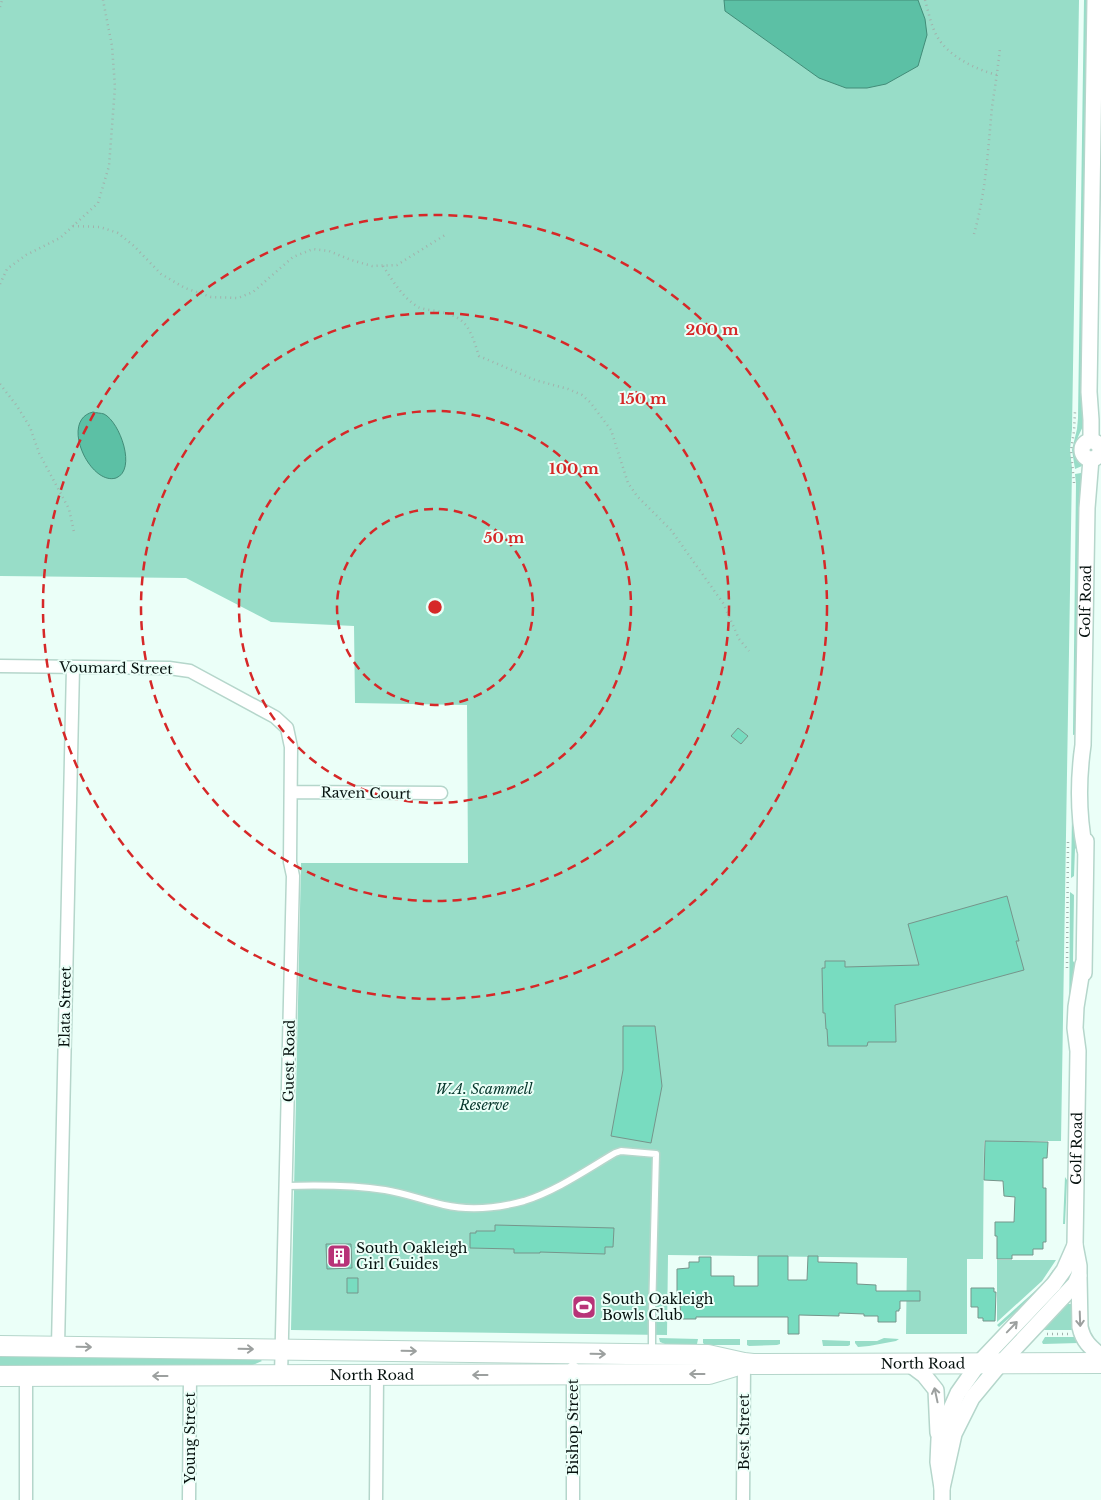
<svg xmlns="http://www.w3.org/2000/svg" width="1101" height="1500" font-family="'Libre Baskerville',serif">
  <rect width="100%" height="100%" fill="#ebfff8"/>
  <path fill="#98ddc8" d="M 0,0 L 1079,0 L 1072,429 L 1070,450 L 1072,468 L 1061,1141 L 984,1141 L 983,1259 L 967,1259 L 967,1334 L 906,1334 L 907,1258 L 668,1255 L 667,1335 L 291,1330 L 301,863 L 468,863 L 467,705 L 355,703 L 354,626 L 271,622 L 186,578 L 0,576 Z
    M 1084,0 L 1089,0 L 1082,388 L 1084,424 L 1078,437 L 1075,448 L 1076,454 L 1082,466 L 1075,469 L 1072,450 L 1077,429 L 1078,418 Z
    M 1081,473 L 1083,473 L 1077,734 L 1073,735 L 1076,484 L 1075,474 Z
    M 1076,750 L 1077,847 L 1075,849 L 1074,876 L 1071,878 L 1073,751 Z
    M 1070,892 L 1074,895 L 1073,961 L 1076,965 L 1069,1037 Z
    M 1065,1177 L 1067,1180 L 1065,1224 L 1063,1224 Z
    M 997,1260 L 1056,1260 L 1042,1281 L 997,1322 Z
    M 1053,1270 L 1055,1271 L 1048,1283 L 999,1327 L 997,1325 L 1044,1283 Z
    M 1068,1304 L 1075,1304 L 1076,1330 L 1043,1330 Z
    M 1045,1337 L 1076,1337 L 1079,1343 L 1043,1344 L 1042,1342 Z
    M 659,1338 L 698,1339 L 697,1344 L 665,1344 L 660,1342 Z
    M 884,1338 L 899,1339 L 896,1341 L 869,1346 L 858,1347 L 855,1343 L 855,1341 L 877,1341 Z
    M 703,1339 L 740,1339 L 740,1345 L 705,1345 L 703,1343 Z
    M 747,1340 L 780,1340 L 780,1344 L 777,1345 L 749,1346 L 747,1345 Z
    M 822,1340 L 850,1341 L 850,1345 L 848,1346 L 823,1346 Z
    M 0,1355 L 259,1358 L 262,1361 L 248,1367 L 0,1366 Z"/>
  <path fill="#5cc0a5" stroke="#428c78" d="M 724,0 L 918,0 L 925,19 L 927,35 L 918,66 L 886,84 L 867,88 L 846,88 L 819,78 L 725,11 Z
    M 93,412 C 96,413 101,413 104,414 C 120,422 137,470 116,478 C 90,486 59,420 93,412 Z"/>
  <path fill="#78dcc0" stroke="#76958b" d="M 738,728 L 748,736 L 741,744 L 731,736 Z
    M 1007,896 L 1019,941 L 1016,941 L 1024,970 L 895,1005 L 896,1042 L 868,1042 L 867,1046 L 828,1046 L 827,1029 L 826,1029 L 825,1013 L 823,1013 L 822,968 L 825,968 L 825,961 L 845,961 L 845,967 L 919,965 L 908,924 Z
    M 623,1026 L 655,1026 L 662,1086 L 651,1143 L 611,1136 L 623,1070 Z
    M 985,1141 L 1048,1142 L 1047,1158 L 1043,1158 L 1043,1188 L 1046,1188 L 1046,1242 L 1043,1242 L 1043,1249 L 1033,1249 L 1033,1255 L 1012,1255 L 1012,1259 L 997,1259 L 997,1236 L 995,1236 L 995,1222 L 1014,1222 L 1015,1197 L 1004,1196 L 1003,1181 L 984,1180 Z
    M 495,1225 L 614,1228 L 613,1247 L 605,1247 L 605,1254 L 540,1252 L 540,1253 L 514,1253 L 514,1249 L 470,1248 L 470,1233 L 476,1233 L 476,1231 L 495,1231 Z
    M 326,1244 L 351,1244 L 352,1268 L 327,1269 Z
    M 758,1256 L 788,1256 L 788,1280 L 807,1280 L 808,1256 L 818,1256 L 818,1262 L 857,1263 L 857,1284 L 876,1285 L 876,1291 L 920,1291 L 920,1301 L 900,1301 L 900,1309 L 899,1309 L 899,1311 L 896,1311 L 896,1322 L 878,1322 L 878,1316 L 864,1316 L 864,1314 L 839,1313 L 839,1316 L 799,1315 L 799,1334 L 788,1334 L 788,1317 L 696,1317 L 696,1319 L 681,1319 L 680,1304 L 677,1304 L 677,1269 L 689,1268 L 689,1262 L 699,1262 L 699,1257 L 711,1257 L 711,1276 L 734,1276 L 734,1286 L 758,1286 Z
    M 347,1278 L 358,1278 L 358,1293 L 347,1293 Z
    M 971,1288 L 994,1288 L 994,1292 L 996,1292 L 995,1321 L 983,1321 L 983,1318 L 978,1318 L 978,1307 L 971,1307 Z"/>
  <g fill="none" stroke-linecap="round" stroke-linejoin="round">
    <g stroke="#b5d6cb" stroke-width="9">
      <path id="service" d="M 286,1186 C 319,1185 352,1185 385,1190 C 405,1193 425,1201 444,1205 C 471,1211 498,1208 524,1201 C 556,1191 586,1170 615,1153 L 621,1151 L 656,1154 L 652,1316 L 652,1351"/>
    </g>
    <g stroke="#b5d6cb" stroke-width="15">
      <path id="minor" d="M 0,666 L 169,668 L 190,671 L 275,717 L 287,728 L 291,747 L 290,862 L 293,876 L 281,1376
        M 291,792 L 441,793
        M 58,1346 L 73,667
        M 26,1500 L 26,1376
        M 189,1500 L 190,1376
        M 376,1500 L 377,1376
        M 573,1500 L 573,1368
        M 743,1500 L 744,1363"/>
    </g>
    <g stroke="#b5d6cb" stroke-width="18">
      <g id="tertiary">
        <path d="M 1091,440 L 1091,420 L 1089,392 L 1095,0"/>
        <circle cx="1091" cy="450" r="9"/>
        <path id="s1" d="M 1085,850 C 1078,815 1078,780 1083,745 L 1087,508 L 1091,459"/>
        <path d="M 1084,973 L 1086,841"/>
        <path d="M 1079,1276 L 1080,1327 C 1083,1341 1090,1347 1101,1356"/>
        <path d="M 908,1363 L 924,1375 L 936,1390 L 938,1433"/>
        <path id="s2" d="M 942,1488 L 954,1434 L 972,1398 L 1001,1363 L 1075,1284 L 1079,1275 L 1079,1266 L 1075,1245 L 1078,1051 L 1075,1028 L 1076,1007 L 1083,964"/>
        <path d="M 942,1500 L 942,1488 L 938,1462 L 939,1439 L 942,1429 L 958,1393 L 979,1363 L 1054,1284 L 1064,1270 L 1075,1245"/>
      </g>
    </g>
    <g stroke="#b5d6cb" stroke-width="22">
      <g id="trunk">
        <path id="s3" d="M 0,1346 L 708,1355 L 744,1363 L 753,1364 L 1101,1363"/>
        <path id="s4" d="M 0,1376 L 709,1374 L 742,1364"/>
      </g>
    </g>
    <path stroke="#a1b2ac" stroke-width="2.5" stroke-dasharray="1 4" stroke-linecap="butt" d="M 925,0 C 928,10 930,21 934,30 C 943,54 974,69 997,75
      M 0,7 L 2,0
      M 73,226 L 100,227 L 118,233 L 134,246 L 161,274 L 185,288 L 211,297 L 238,298 L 253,292 L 293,257 L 313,249 L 329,251 L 351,260 L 372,266 L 397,265 L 445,235
      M 974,234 C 986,192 988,149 992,107 C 995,87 998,68 1000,48
      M 383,266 C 393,281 402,297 418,307 C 424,310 434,310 441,312 C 468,317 471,332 479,356 L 535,380 L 568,389 L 582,395 L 590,402 L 611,430 L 628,483 L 637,496 L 671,530 L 723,603 L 739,639 L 749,651
      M 0,284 L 7,269 L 26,255 L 60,238 L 98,203 L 109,166 L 115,87 L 112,46 L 103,0
      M 0,384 L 17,406 L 30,427 L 39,453 L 69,509 L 74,532
      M 1074,483 L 1071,451 L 1074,431 L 1075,411
      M 1067,968 L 1068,841
      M 1047,1334 L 1069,1334"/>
    <use href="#service" stroke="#fff" stroke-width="6"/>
    <use href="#minor" stroke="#fff" stroke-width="12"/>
    <use href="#tertiary" stroke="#fff" stroke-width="15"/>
    <use href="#trunk" stroke="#fff" stroke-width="20"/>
  </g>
  <defs><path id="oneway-shaft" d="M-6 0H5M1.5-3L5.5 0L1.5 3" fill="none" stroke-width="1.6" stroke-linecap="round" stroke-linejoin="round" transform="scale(1.25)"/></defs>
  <g stroke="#9ca09f">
    <use href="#oneway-shaft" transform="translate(1080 1319) rotate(88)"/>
    <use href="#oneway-shaft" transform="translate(1012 1327) rotate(-46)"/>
    <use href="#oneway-shaft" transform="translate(84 1347) rotate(1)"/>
    <use href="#oneway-shaft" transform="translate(246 1349) rotate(1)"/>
    <use href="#oneway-shaft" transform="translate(409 1351) rotate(1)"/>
    <use href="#oneway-shaft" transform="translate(598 1354) rotate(1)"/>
    <use href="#oneway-shaft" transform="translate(697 1374) rotate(180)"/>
    <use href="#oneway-shaft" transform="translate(480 1375) rotate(180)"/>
    <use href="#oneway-shaft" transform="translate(160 1376) rotate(180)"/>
    <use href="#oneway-shaft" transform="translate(936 1395) rotate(-102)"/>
  </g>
  <g fill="none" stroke="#d62828" stroke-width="2.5" stroke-dasharray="9 6">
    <circle cx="435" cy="607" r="98"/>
    <circle cx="435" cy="607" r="196"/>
    <circle cx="435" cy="607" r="294"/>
    <circle cx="435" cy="607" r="392"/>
  </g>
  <defs>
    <g id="building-square" transform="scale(1.25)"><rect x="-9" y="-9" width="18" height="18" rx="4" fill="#b83378" stroke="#ebfff8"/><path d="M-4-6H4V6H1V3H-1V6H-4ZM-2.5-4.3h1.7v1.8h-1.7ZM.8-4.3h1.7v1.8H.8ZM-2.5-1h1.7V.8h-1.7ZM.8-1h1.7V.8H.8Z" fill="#fff"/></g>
    <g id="stadium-square" transform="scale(1.25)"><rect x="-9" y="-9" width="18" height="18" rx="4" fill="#b83378" stroke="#ebfff8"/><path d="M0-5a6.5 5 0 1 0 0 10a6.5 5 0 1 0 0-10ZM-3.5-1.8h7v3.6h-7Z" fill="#fff"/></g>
  </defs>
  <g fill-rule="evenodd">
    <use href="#building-square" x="339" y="1256"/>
    <use href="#stadium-square" x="584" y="1307"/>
  </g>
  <g text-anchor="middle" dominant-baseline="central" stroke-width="4" stroke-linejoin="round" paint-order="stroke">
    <g font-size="14" fill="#07120f" stroke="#ebfff8">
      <text stroke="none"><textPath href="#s1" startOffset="249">Golf Road</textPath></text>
      <text transform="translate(116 668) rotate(1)">Voumard Street</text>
      <text transform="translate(366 793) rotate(1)">Raven Court</text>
      <text transform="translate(65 1007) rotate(-89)">Elata Street</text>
      <text transform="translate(289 1061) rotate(-89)">Guest Road</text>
      <text stroke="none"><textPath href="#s2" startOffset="386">Golf Road</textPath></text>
      <text stroke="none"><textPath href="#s3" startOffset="924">North Road</textPath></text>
      <text stroke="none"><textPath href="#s4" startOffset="372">North Road</textPath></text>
      <text transform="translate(573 1427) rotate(-90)">Bishop Street</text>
      <text transform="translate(744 1432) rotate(-90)">Best Street</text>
      <text transform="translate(190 1438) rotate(-90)">Young Street</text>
    </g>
    <g font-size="14" font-style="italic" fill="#05362b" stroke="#ebfff8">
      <text x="484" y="1089">W.A. Scammell<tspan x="484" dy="16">Reserve</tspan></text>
    </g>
    <g font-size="14" fill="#07120f" stroke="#ebfff8" text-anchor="start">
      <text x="356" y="1248">South Oakleigh<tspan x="356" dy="16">Girl Guides</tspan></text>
      <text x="602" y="1299">South Oakleigh<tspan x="602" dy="16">Bowls Club</tspan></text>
    </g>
  </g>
  <circle cx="435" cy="607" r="8" fill="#d62828" stroke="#ebfff8" stroke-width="2.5"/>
  <g font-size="15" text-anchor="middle" font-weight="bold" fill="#d62828" stroke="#ebfff8" stroke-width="4" stroke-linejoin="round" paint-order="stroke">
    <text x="712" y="335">200 m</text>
    <text x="643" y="404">150 m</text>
    <text x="574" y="474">100 m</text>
    <text x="504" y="543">50 m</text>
  </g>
</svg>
